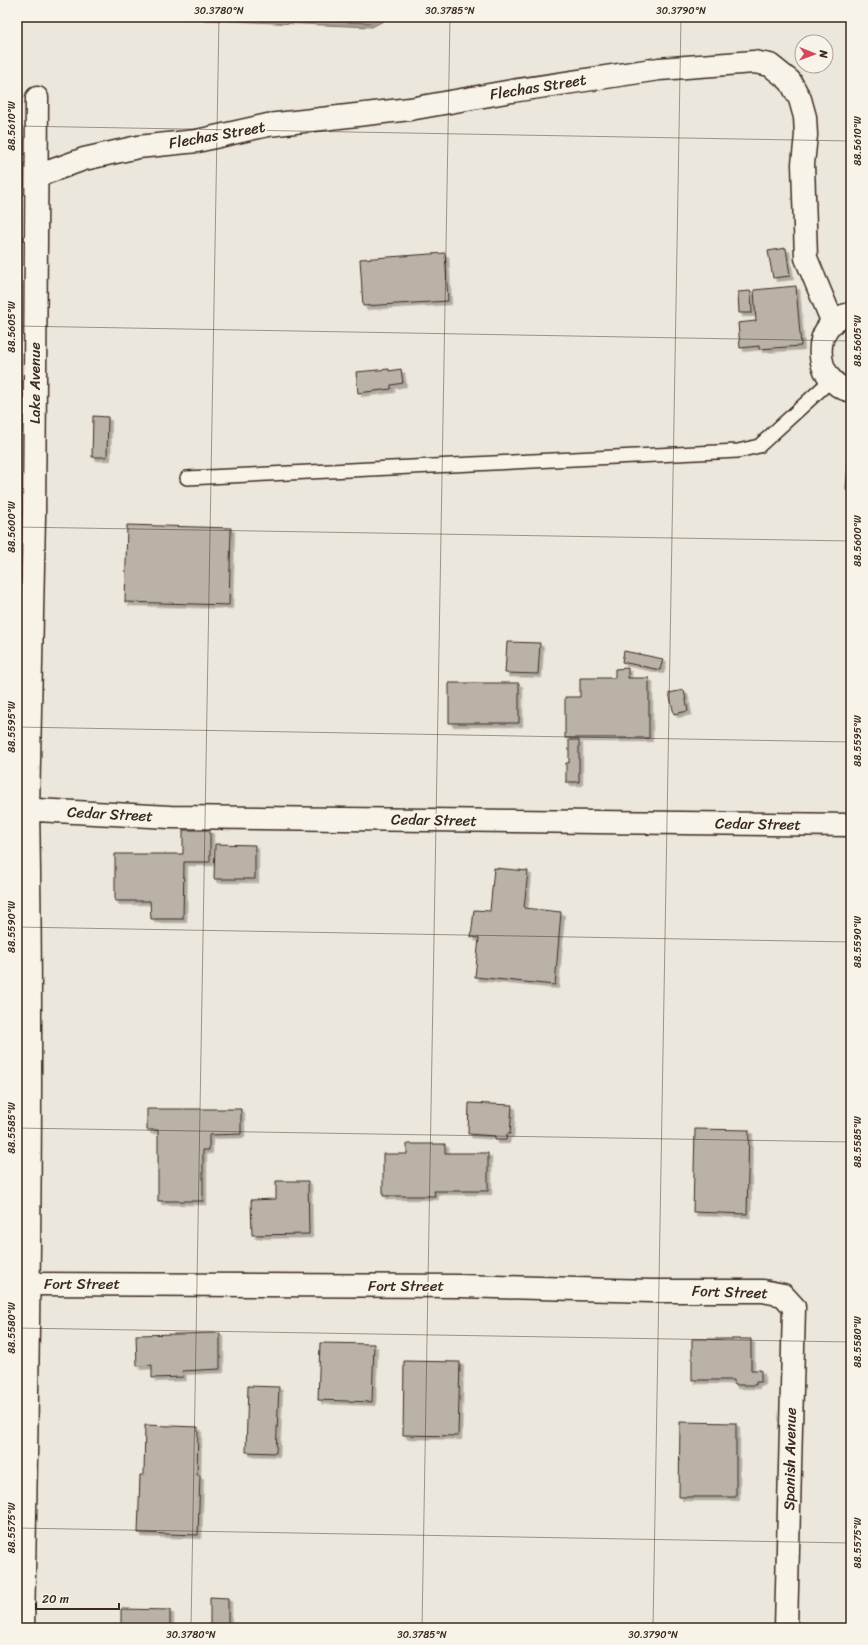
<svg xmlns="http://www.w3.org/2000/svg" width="868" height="1645" font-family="Sriracha,sans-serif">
  <defs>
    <filter id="shadow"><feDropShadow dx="3.5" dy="3.5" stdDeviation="0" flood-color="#0004"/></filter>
  </defs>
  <rect width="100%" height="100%" fill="#ece7dc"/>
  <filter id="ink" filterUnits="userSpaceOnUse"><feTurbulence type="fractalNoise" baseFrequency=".025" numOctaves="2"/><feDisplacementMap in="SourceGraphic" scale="8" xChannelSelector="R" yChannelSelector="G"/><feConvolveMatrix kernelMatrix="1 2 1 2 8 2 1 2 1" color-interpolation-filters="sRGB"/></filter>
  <g filter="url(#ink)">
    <path fill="#a89f93" stroke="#7c7064" d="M 132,17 L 391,17 L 372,27 Z"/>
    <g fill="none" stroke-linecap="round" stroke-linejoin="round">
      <path stroke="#67594d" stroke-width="1" d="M 222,17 L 371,23 L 383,17"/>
    </g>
    <path fill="#bab2a7" stroke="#3b2a1e" filter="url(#shadow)" d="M 786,248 L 790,276 L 773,278 L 768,251 Z
      M 445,253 L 448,301 L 363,306 L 360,259 Z
      M 796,286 L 801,346 L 759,349 L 759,346 L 740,348 L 738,323 L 756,321 L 754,290 Z
      M 751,291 L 752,313 L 739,313 L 738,292 Z
      M 389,369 L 389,371 L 401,369 L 403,383 L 391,385 L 391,389 L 358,393 L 356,372 Z
      M 93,416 L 108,417 L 107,457 L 92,457 Z
      M 851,423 L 851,491 L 846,490 Z
      M 127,525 L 231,528 L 229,605 L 125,602 Z
      M 507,642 L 540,643 L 538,674 L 505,673 Z
      M 624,651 L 663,659 L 660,670 L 622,662 Z
      M 628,668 L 628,678 L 649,678 L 649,738 L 565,738 L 565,697 L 580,697 L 580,678 L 615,678 L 615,669 Z
      M 449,683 L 519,683 L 519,723 L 449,723 Z
      M 684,690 L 688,711 L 674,714 L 669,693 Z
      M 569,740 L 579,740 L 579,782 L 566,782 L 566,763 L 569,763 Z
      M 183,830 L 210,830 L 210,862 L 184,862 L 183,919 L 151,919 L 150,901 L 115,901 L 115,854 L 183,854 Z
      M 215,844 L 255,845 L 255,879 L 214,879 Z
      M 494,868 L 528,871 L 524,908 L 561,912 L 555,985 L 475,977 L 479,938 L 471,937 L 474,910 L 490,911 Z
      M 469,1103 L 512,1105 L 510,1134 L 507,1134 L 506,1140 L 495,1140 L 495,1136 L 468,1134 Z
      M 147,1109 L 241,1109 L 241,1134 L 209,1135 L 209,1150 L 203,1150 L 203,1201 L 158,1201 L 158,1130 L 147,1130 Z
      M 695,1129 L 749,1130 L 747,1214 L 693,1212 Z
      M 407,1144 L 445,1144 L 445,1153 L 488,1153 L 488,1191 L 434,1191 L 435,1196 L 383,1196 L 383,1154 L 407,1154 Z
      M 276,1181 L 308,1181 L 309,1234 L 252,1235 L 251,1200 L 276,1199 Z
      M 220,1333 L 220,1369 L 182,1371 L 183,1377 L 152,1378 L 152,1365 L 137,1366 L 136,1335 Z
      M 692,1339 L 751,1339 L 751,1370 L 761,1370 L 761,1382 L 756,1382 L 756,1385 L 734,1385 L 734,1380 L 692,1380 Z
      M 320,1343 L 374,1344 L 372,1402 L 318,1400 Z
      M 404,1361 L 460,1362 L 458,1436 L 403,1435 Z
      M 248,1386 L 279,1387 L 276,1453 L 246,1452 Z
      M 680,1422 L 736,1423 L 736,1497 L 679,1497 Z
      M 145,1425 L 198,1427 L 197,1475 L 200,1475 L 198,1535 L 138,1533 L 140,1475 L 144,1475 Z
      M 210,1597 L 228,1598 L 228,1625 L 210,1625 Z
      M 121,1609 L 170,1610 L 170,1628 L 121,1628 Z"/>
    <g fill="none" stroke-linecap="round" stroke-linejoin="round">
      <g stroke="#3b2a1e" stroke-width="16">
        <path id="lane" d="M 187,478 L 738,451 L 759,446 L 831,380"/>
      </g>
      <g stroke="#3b2a1e" stroke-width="25">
        <path id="street" d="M 37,176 L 84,159 L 138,147 L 197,141 L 268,125 L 410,109 L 512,91 L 659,69 L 754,62 L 770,65 L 790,81 L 800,99 L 805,117 L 806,135 L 803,164 L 806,258 L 833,323
          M 851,314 C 810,320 811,382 851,391
          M 28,809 L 34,516 L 37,98
          M 29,1284 L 460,1286 L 651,1291 L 763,1291 L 783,1295 L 794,1307 L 786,1628"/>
      </g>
      <g stroke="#3b2a1e" stroke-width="25">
        <path id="secondary" d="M 17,809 L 170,817 L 851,825
          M 23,1628 C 28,1355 33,1082 28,809"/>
      </g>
      <use href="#lane" stroke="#f7f3e8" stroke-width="13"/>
      <use href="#street" stroke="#f7f3e8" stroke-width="22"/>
      <use href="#secondary" stroke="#f7f3e8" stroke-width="22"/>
    </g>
  </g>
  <path fill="none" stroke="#3b2a1e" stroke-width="1" stroke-opacity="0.45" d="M 17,126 L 851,141M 17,326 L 851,341M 17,527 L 851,541M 17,727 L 851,742M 17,927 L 851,942M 17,1128 L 851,1142M 17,1328 L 851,1342M 17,1528 L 851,1543M 191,1628 L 219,17M 422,1628 L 450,17M 653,1628 L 681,17"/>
  <g text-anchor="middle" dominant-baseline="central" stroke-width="4" stroke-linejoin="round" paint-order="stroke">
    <g font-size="15" fill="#3b2a1e" stroke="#f7f3e8">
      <text transform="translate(538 87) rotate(-9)">Flechas Street</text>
      <text transform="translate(217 135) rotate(-10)">Flechas Street</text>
      <text transform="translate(35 383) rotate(-90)">Lake Avenue</text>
      <text transform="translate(110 814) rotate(3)">Cedar Street</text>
      <text transform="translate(434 820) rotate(1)">Cedar Street</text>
      <text transform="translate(758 824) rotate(1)">Cedar Street</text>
      <text x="82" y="1284">Fort Street</text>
      <text x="406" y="1286">Fort Street</text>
      <text transform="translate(730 1292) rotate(2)">Fort Street</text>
      <text transform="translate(790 1459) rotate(-89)">Spanish Avenue</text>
    </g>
  </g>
  <rect width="868" height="1645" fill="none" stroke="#f7f3e8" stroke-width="44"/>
  <g transform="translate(814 54) rotate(91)"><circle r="19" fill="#f7f3e8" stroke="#aca397"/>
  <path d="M0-3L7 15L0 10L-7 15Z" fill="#d1495b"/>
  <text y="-6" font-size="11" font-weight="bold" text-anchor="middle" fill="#3b2a1e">N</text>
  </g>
  <path d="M36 1603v6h83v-6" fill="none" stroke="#3b2a1e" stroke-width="2"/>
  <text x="42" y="1603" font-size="12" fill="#3b2a1e" stroke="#f7f3e8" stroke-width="3" paint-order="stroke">20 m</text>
  <rect x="22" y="22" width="824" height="1601" fill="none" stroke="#3b2a1e" stroke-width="1.5"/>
  <g font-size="10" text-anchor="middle" fill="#3b2a1e">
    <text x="219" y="14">30.3780°N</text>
    <text x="450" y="14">30.3785°N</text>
    <text x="681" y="14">30.3790°N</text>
    <text transform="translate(11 126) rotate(-90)" y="4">88.5610°W</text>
    <text transform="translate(857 141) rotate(-90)" y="4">88.5610°W</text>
    <text transform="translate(11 327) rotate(-90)" y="4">88.5605°W</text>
    <text transform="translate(857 341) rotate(-90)" y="4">88.5605°W</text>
    <text transform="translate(11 527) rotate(-90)" y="4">88.5600°W</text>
    <text transform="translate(857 541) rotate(-90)" y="4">88.5600°W</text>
    <text transform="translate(11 727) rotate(-90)" y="4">88.5595°W</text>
    <text transform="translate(857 741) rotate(-90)" y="4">88.5595°W</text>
    <text transform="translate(11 927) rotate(-90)" y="4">88.5590°W</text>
    <text transform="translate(857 942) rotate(-90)" y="4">88.5590°W</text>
    <text transform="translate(11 1128) rotate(-90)" y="4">88.5585°W</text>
    <text transform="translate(857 1142) rotate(-90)" y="4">88.5585°W</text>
    <text transform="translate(11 1328) rotate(-90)" y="4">88.5580°W</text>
    <text transform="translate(857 1342) rotate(-90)" y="4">88.5580°W</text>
    <text transform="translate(11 1528) rotate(-90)" y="4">88.5575°W</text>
    <text transform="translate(857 1543) rotate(-90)" y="4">88.5575°W</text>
    <text x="191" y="1638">30.3780°N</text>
    <text x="422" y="1638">30.3785°N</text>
    <text x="653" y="1638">30.3790°N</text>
  </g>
</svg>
